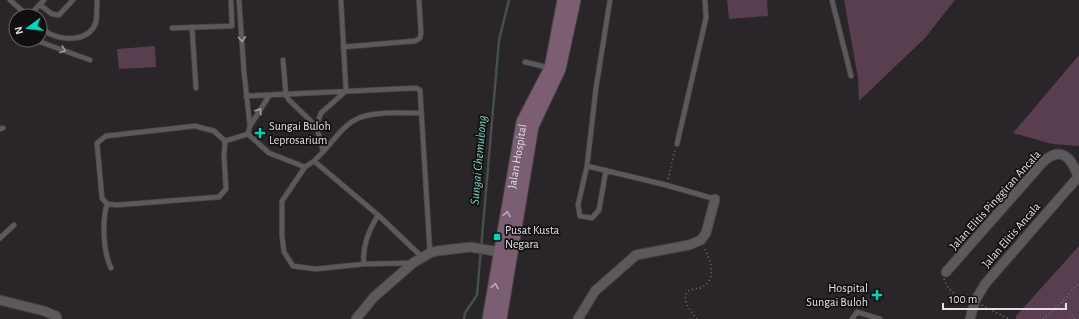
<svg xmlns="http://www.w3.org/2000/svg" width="1079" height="319" font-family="'Alegreya Sans',sans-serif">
  <rect width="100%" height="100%" fill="#2a2528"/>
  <path fill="#583e4f" d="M 727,0 L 767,0 L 768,16 L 729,19 Z
    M 844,0 L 955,0 L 925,38 L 859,101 L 858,78 Z
    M 155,46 L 156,67 L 119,69 L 117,49 Z
    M 1079,55 L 1079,146 L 1052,144 L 1013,133 Z
    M 1079,246 L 1079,319 L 1016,319 L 1016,316 Z"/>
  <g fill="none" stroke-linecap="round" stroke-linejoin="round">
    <path stroke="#45504d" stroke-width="2.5" d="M 464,319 L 465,313 L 477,295 L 499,40 L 509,0"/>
    <g stroke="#454143" stroke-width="6">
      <path id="lane" d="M 10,0 L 28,16
        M 239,0 L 244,72 L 250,126 L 248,134
        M 832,0 L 851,76
        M 40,5 L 52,14 L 59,15 L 73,0
        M 29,16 L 44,0
        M 40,27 C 43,29 47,32 50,34 C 66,41 90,41 96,22 C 97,16 97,7 97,0
        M 192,27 L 196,88
        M 172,28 L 232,26 L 231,0
        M 35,40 L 90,60
        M 343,47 L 415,41 L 420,38 L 421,33 L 419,0
        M 283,60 L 286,95 L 289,100 L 316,126 L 321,142 L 323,152 L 314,161 L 305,167 L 282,201 L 282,236 L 284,252 L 293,266 L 316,269 L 364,264 L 412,263
        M 525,62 L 550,68
        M 246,96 L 416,88 L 420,90 L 430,253
        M 250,126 L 269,96
        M 316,126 L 321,113 L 346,91 L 341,1
        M 0,129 L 3,128
        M 248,134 L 269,153 L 305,167
        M 225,141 L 214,131 L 195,126 L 106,136 L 97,143 L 102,198 L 107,204 L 117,205 L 219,197 L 226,189 L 224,156 L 225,141 L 248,134
        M 677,144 L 706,18 L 705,0
        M 323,152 C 334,140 344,124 359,118 C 373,111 405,113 421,113
        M 314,161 L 378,215 L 422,257
        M 587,166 L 666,185 L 715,199
        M 606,170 L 599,210 L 592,218 L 580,216 L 578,205 L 587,166 L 596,88 L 610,0
        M 107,204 C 102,221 103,252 111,268
        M 0,238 L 14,225
        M 364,264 C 362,245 369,231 378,215
        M 852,319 L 857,312 L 880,319"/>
    </g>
    <g stroke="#454143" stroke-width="11">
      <path id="street" d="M 946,272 L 1043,162 C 1061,145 1072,158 1078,177
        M 0,300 L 44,311 L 56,316 L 57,319
        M 356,319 L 374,297 L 413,263 L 430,253 L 437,251 L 470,247 L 506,253
        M 578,319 L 595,291 L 636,255 L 689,245 L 701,240 L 706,233 L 715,199
        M 970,319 L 975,301 L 985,284 L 1078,177"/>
    </g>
    <g stroke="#454143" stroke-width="15">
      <g id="secondary">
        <path id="s1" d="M 489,319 L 523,122 L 551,68 L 564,0"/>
        <path d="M 500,319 L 532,126 L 559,69 L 574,0"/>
      </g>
    </g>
    <path stroke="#777375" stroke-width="1.5" stroke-dasharray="1 3" stroke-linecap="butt" d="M 668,179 L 675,150
      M 944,279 C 947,290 958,297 967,303
      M 1062,302 L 1075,319
      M 982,305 L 1009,319
      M 697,319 C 692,313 683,302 686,294 C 688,289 695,289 700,288 C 718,281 711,261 704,248
      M 1043,319 L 1062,302 L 1079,283"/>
    <use href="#lane" stroke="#5d585b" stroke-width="4.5"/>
    <use href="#street" stroke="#5d585b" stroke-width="9"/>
    <use href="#secondary" stroke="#7b5e71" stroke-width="13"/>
  </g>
  <defs><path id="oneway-chevron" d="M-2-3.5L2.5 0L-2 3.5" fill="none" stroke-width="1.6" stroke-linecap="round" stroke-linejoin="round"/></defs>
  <g stroke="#a19d9f">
    <use href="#oneway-chevron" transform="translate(242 39) rotate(86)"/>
    <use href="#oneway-chevron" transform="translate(63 50) rotate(20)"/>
    <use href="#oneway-chevron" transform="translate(259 111) rotate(-57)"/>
  </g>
  <g stroke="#bbadb5">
    <use href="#oneway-chevron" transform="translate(507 214) rotate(-80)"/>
    <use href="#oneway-chevron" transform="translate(495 286) rotate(-80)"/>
  </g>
  <g fill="#01d5b6" stroke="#110f10" stroke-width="1.5">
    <path d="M258 127h4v4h4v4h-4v4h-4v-4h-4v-4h4z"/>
    <rect x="493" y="233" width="8" height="8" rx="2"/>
    <path d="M875 289h4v4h4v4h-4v4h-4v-4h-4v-4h4z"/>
  </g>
  <g text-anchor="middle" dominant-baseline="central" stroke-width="3.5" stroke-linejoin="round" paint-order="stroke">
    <g font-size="12" fill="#e5e2e3" stroke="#110f10" text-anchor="start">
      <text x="269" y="126">Sungai Buloh<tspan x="269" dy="14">Leprosarium</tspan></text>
      <text x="505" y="230">Pusat Kusta<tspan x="505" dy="14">Negara</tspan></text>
      <text x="868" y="288" text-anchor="end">Hospital<tspan x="868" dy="14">Sungai Buloh</tspan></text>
    </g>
    <g font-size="12" fill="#e5e2e3" stroke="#110f10">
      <text stroke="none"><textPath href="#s1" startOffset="165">Jalan Hospital</textPath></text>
      <text transform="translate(995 200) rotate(-48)">Jalan Elitis Pinggiran Ancala</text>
      <text transform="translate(1011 235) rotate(-49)">Jalan Elitis Ancala</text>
    </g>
    <g font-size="13" font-style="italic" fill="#7ad2be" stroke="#110f10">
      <text transform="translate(479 160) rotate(-85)">Sungai Chemubong</text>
    </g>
  </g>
  <g transform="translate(28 28) rotate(255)"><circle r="19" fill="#110f10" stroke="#666364"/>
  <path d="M0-3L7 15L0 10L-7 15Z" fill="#01d5b6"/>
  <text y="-6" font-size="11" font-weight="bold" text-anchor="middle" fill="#e5e2e3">N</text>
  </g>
  <path d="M943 303v6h123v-6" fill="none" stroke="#e5e2e3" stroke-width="2"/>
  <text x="949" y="303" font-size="12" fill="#e5e2e3" stroke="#110f10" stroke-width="3" paint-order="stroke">100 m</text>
</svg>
